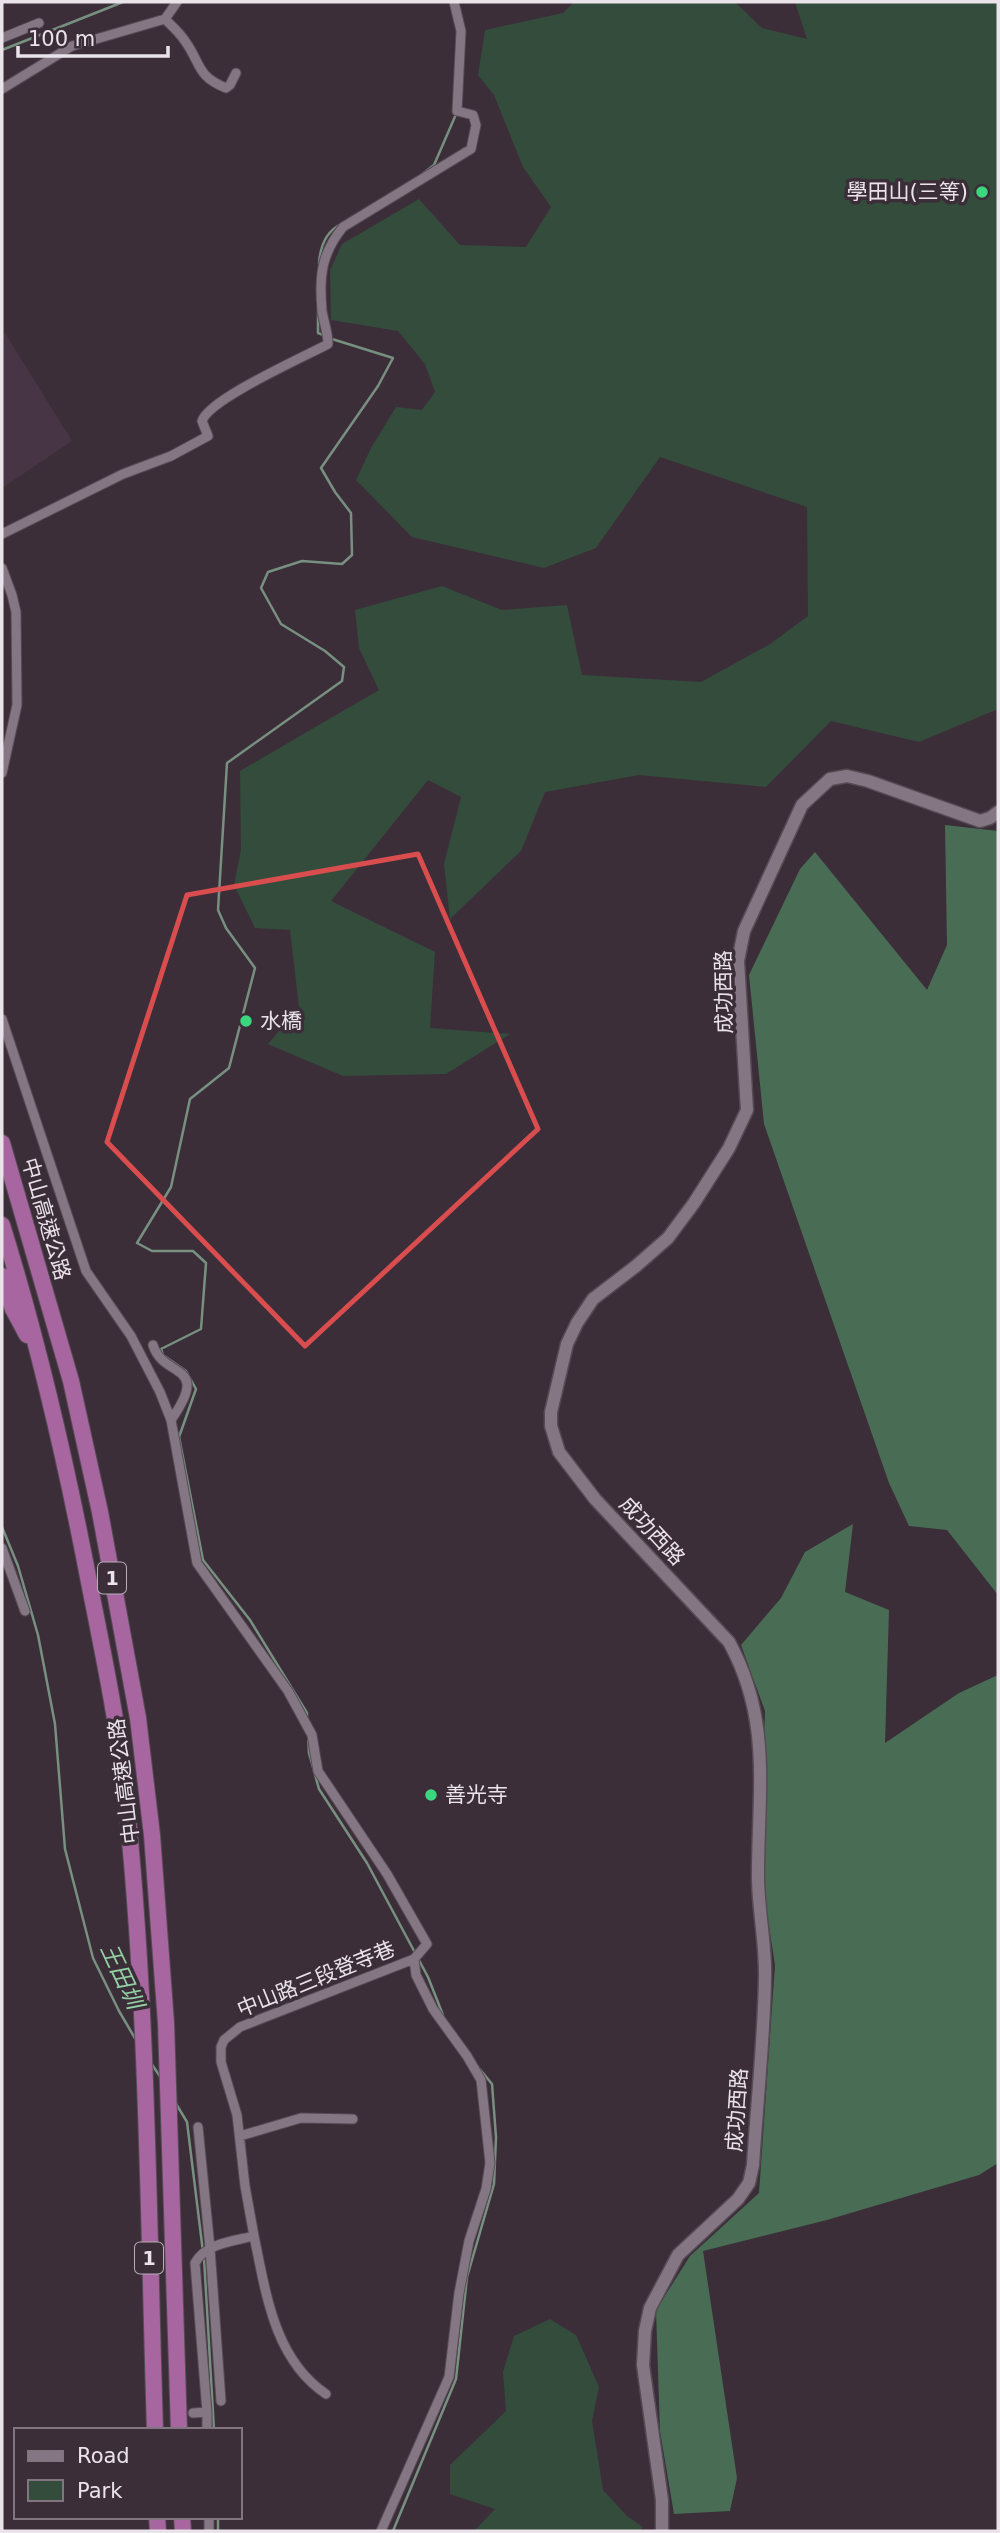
<svg xmlns="http://www.w3.org/2000/svg" width="1000" height="2533" font-family="'DejaVu Sans','Noto Sans TC',sans-serif">
  <rect width="100%" height="100%" fill="#3b2e39"/>
  <path fill="#473545" d="M 5,333 L 72,441 L 2,488 L 2,335 Z"/>
  <path fill="#344c3b" d="M 574,2 L 735,2 L 762,28 L 807,39 L 795,2 L 998,2 L 998,709 L 919,742 L 831,721 L 766,787 L 639,775 L 545,792 L 521,851 L 450,919 L 444,864 L 461,797 L 428,780 L 331,901 L 435,952 L 430,1028 L 510,1034 L 446,1074 L 343,1076 L 268,1044 L 299,1007 L 290,930 L 255,928 L 234,885 L 241,850 L 240,771 L 379,690 L 359,648 L 355,610 L 442,586 L 502,610 L 567,605 L 582,675 L 701,682 L 770,644 L 808,616 L 807,507 L 660,457 L 596,548 L 544,568 L 412,537 L 356,480 L 371,448 L 396,407 L 422,410 L 435,392 L 425,364 L 398,331 L 331,320 L 330,270 L 342,244 L 419,199 L 460,245 L 526,247 L 551,207 L 523,167 L 494,95 L 478,75 L 485,30 L 563,13 Z
    M 550,2319 L 576,2335 L 599,2387 L 592,2421 L 603,2490 L 627,2516 L 643,2527 L 640,2531 L 474,2531 L 495,2509 L 450,2494 L 450,2465 L 506,2411 L 503,2372 L 514,2336 Z"/>
  <path fill="#496d54" d="M 945,825 L 998,831 L 998,1595 L 947,1530 L 909,1526 L 889,1483 L 764,1124 L 749,975 L 800,869 L 815,852 L 927,990 L 947,945 Z
    M 853,1524 L 845,1592 L 889,1610 L 885,1743 L 959,1693 L 998,1675 L 998,2163 L 979,2175 L 827,2220 L 703,2251 L 737,2478 L 730,2511 L 674,2514 L 660,2431 L 656,2310 L 690,2256 L 759,2193 L 775,1965 L 760,1869 L 765,1711 L 741,1645 L 781,1598 L 805,1552 Z"/>
  <g fill="none" stroke-linecap="round" stroke-linejoin="round">
    <path stroke="#789080" stroke-width="2.5" d="M 2,50 L 123,2
      M 421,175 L 434,165 L 457,112
      M 319,264 C 320,247 325,232 341,224
      M 318,313 L 318,333 L 326,336
      M 2,1527 L 18,1566 L 38,1635 L 55,1724 L 65,1849 L 93,1958 L 119,2011 L 136,2040
      M 307,1717 L 307,1713 L 250,1620 L 203,1560 L 179,1437 L 196,1389 L 186,1371 L 163,1355 L 161,1349 L 201,1329 L 206,1263 L 193,1251 L 152,1251 L 137,1243 L 171,1187 L 190,1099 L 229,1068 L 255,968 L 226,928 L 218,910 L 227,763 L 342,681 L 344,667 L 325,651 L 281,624 L 261,588 L 268,572 L 302,561 L 342,564 L 352,555 L 351,513 L 335,492 L 321,468 L 378,386 L 393,358 L 332,339
      M 308,1734 L 309,1753 L 319,1789 L 367,1863 L 428,1977 L 443,2015
      M 151,2063 L 161,2078
      M 175,2102 L 187,2122 L 203,2252
      M 204,2258 L 214,2430
      M 218,2517 L 218,2531
      M 393,2531 L 456,2379 L 467,2277 L 494,2184 L 496,2137 L 492,2084 L 478,2067"/>
    <g stroke="#564b55" stroke-width="11">
      <path id="street" d="M 165,19 C 172,26 180,33 185,41 C 201,63 196,76 226,88 L 230,85 L 236,73
        M 2,38 L 39,23
        M 2,89 L 72,46 L 165,19 L 177,2
        M 2,534 L 123,474 L 171,456 L 208,436 L 202,421 C 209,399 304,357 328,344 C 328,332 324,323 322,311 C 319,277 321,254 343,227 L 471,149 L 476,125 L 473,115 L 457,111 L 461,31 L 454,2
        M 2,568 L 12,595 L 16,612 L 17,705 L 2,773
        M 2,1019 L 86,1271 L 131,1336 L 160,1392 L 171,1420 L 197,1563 L 288,1691 L 312,1735 L 318,1771 L 387,1874 L 427,1944 L 414,1959 L 240,2027 L 224,2040 L 221,2047 L 221,2062 L 237,2115 L 245,2186 L 254,2236 C 234,2241 206,2243 195,2263 L 207,2412 L 193,2413
        M 153,1345 C 163,1379 212,1362 171,1420
        M 2,1548 L 25,1611
        M 198,2127 L 210,2248 L 221,2401
        M 240,2136 L 301,2118 L 353,2119
        M 254,2236 C 266,2293 274,2359 326,2394
        M 207,2412 L 207,2430
        M 209,2517 L 209,2531
        M 381,2531 L 449,2377 L 459,2293 L 469,2241 L 486,2189 L 490,2163 L 481,2080 L 467,2056 L 433,2009 L 416,1975 L 414,1959"/>
    </g>
    <g stroke="#564b55" stroke-width="15">
      <path id="secondary" d="M 662,2531 L 662,2500 L 643,2365 L 645,2331 L 650,2308 L 678,2255 L 738,2199 L 749,2183 L 753,2165 C 757,2102 764,2040 765,1978 C 766,1944 758,1910 758,1876 C 758,1791 772,1720 729,1642 L 595,1499 L 559,1452 L 551,1426 L 551,1412 L 567,1344 L 577,1323 L 593,1299 L 636,1266 L 668,1238 L 694,1203 L 729,1148 L 747,1110 L 738,961 L 744,931 L 802,805 L 830,779 L 847,776 L 868,781 L 980,821 L 990,818 L 998,812"/>
    </g>
    <g stroke="#564b55" stroke-width="18">
      <path id="highway" d="M 2,1143 L 71,1381 L 100,1512 L 138,1718 L 152,1835 L 166,2023 L 179,2430
        M 2,1225 C 38,1341 66,1462 89,1582 C 102,1648 116,1714 124,1781 C 148,1996 148,2214 155,2430
        M 2,1276 L 13,1309 L 27,1335
        M 157,2517 L 158,2531
        M 182,2517 L 183,2531"/>
    </g>
    <use href="#street" stroke="#857683" stroke-width="9"/>
    <use href="#secondary" stroke="#857683" stroke-width="12"/>
    <use href="#highway" stroke="#a7669f" stroke-width="16"/>
  </g>
  <path fill="none" stroke="#da4d4f" stroke-width="5" stroke-linejoin="round" d="M 418,854 L 538,1129 L 305,1346 L 107,1142 L 187,895 Z"/>
  <g fill="#3ad77f" stroke="#3b2e39" stroke-width="2.5">
    <circle cx="982" cy="192" r="7"/>
    <circle cx="246" cy="1021" r="7"/>
    <circle cx="431" cy="1795" r="7"/>
  </g>
  <g text-anchor="middle" dominant-baseline="central" stroke-width="7" stroke-linejoin="round" paint-order="stroke">
    <g fill="#3b2e39" stroke="#b6adb5" stroke-width="2">
      <rect x="98" y="1562.5" width="28" height="31" rx="5"/>
      <rect x="135" y="2242.5" width="28" height="31" rx="5"/>
    </g>
    <g font-size="19" font-weight="bold" fill="#ebe3ea">
      <text x="112" y="1578">1</text>
      <text x="149" y="2258">1</text>
    </g>
    <g font-size="21" fill="#ebe3ea" stroke="#3b2e39" text-anchor="start">
      <text x="968" y="192" text-anchor="end">學田山(三等)</text>
      <text x="260" y="1021">水橋</text>
      <text x="445" y="1795">善光寺</text>
    </g>
    <g font-size="21" fill="#ebe3ea" stroke="#3b2e39">
      <text transform="translate(724 992) rotate(-91)">成功西路</text>
      <text transform="translate(46 1219) rotate(74)">中山高速公路</text>
      <text transform="translate(652 1531) rotate(47)">成功西路</text>
      <text transform="translate(124 1781) rotate(-97)">中山高速公路</text>
      <text transform="translate(316 1979) rotate(-22)">中山路三段登寺巷</text>
      <text transform="translate(737 2110) rotate(-86)">成功西路</text>
    </g>
    <g font-size="23" font-style="italic" fill="#93d1a5" stroke="#3b2e39">
      <text transform="translate(122 1976) rotate(65)">王田圳</text>
    </g>
  </g>
  <rect width="1000" height="2533" fill="none" stroke="#ebe3ea" stroke-width="7"/>
  <rect x="14" y="2428" width="228" height="91" fill="#3b2e39" stroke="#817680" stroke-width="2"/>
  <rect x="28" y="2451" width="35" height="10" fill="#857683" stroke="#817680" stroke-width="2"/>
  <text x="77" y="2463" font-size="21" fill="#ebe3ea">Road</text>
  <rect x="28" y="2480" width="35" height="21" fill="#344c3b" stroke="#817680" stroke-width="2"/>
  <text x="77" y="2498" font-size="21" fill="#ebe3ea">Park</text>
  <path d="M18 46v10h150v-10" fill="none" stroke="#ebe3ea" stroke-width="3.5"/>
  <text x="28" y="46" font-size="21" fill="#ebe3ea" stroke="#3b2e39" stroke-width="5" paint-order="stroke">100 m</text>
</svg>
